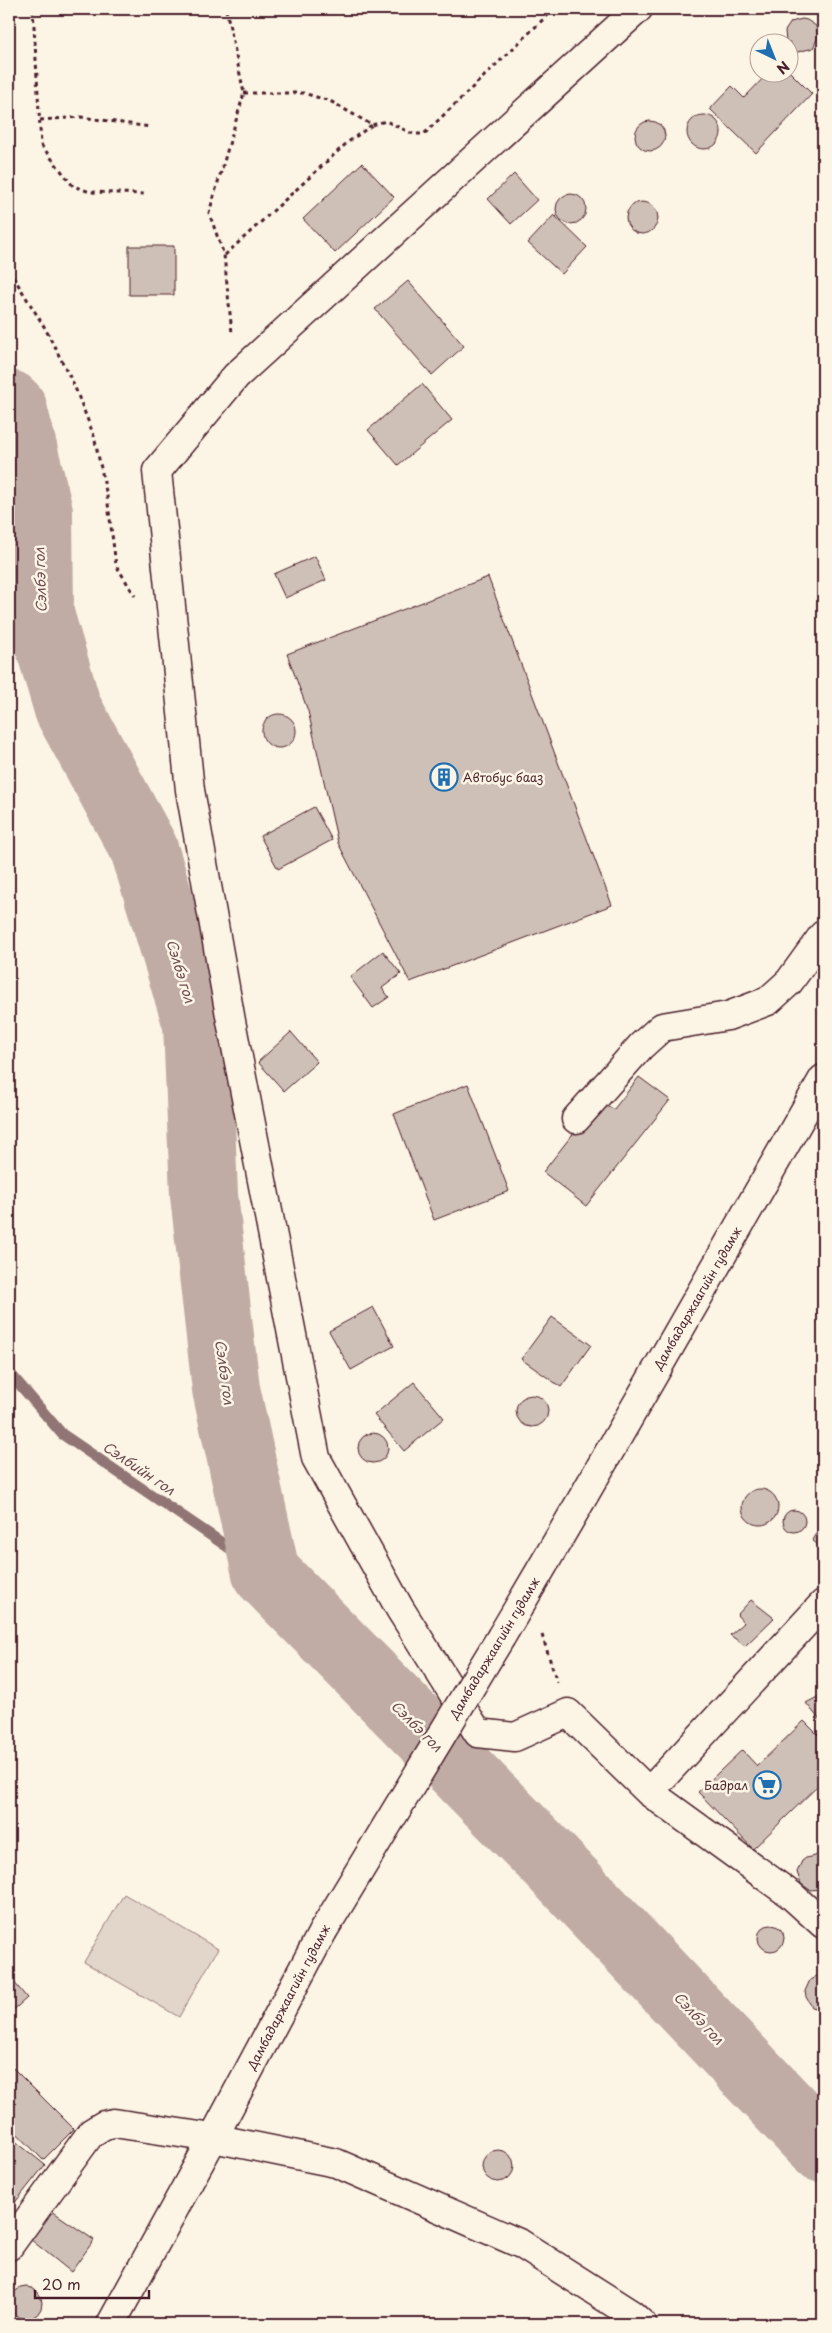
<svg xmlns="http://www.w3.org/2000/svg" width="832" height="2333" font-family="'Playpen Sans',sans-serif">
  <rect width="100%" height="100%" fill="#fcf5e5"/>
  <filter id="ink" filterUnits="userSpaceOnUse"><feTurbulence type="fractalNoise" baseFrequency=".02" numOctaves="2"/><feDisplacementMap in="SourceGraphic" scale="10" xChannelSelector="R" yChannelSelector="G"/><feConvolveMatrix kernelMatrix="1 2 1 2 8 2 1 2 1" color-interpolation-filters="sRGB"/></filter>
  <g filter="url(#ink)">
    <path fill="#e2d5ca" stroke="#967a7a" d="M 124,1894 L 218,1949 L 179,2017 L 84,1962 Z"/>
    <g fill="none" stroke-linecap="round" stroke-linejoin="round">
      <path stroke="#917474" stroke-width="11" d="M 9,1372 L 62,1434 L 266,1573"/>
      <path stroke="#c0aca5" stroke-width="68" d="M 9,404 L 13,408 L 39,512 L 40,614 L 68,709 L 144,849 L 197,1024 L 204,1195 L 226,1389 L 266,1573 L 550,1861 L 823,2149"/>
    </g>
    <path fill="#cfc0b7" stroke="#4a1f2b" d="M 802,19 L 807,20 L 816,26 L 818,37 L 813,48 L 798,52 L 790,47 L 790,42 L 786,42 L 785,31 L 791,22 Z
      M 769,72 L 790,72 L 812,94 L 756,153 L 710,109 L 732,86 L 744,98 Z
      M687 132a17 17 0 1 1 34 0a17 17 0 1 1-34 0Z
      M635 136a15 15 0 1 1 30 0a15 15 0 1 1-30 0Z
      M 362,163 L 394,197 L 335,253 L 303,219 Z
      M 514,174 L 537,200 L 511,224 L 488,199 Z
      M556 209a15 15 0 1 1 30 0a15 15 0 1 1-30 0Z
      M626 218a16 16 0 1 1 32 0a16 16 0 1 1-32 0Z
      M 554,215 L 587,247 L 562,274 L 528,243 Z
      M 129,246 L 174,246 L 174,295 L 129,295 Z
      M 408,281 L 464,346 L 432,375 L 375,309 Z
      M 422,384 L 452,420 L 398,465 L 368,430 Z
      M 315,556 L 326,580 L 285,598 L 274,574 Z
      M 488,577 L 612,905 L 410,982 L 338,843 L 308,711 L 287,654 Z
      M262 731a17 17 0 1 1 34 0a17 17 0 1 1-34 0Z
      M 314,807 L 332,840 L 278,869 L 260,836 Z
      M 383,951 L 401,974 L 382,988 L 389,997 L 373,1008 L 350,977 Z
      M 291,1032 L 317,1062 L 284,1091 L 258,1062 Z
      M 639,1077 L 670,1100 L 586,1206 L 543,1172 L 597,1103 L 614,1109 Z
      M 468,1084 L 509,1191 L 434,1220 L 394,1114 Z
      M 373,1307 L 394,1346 L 351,1370 L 329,1331 Z
      M 552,1317 L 591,1345 L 561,1387 L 521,1359 Z
      M 414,1382 L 444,1418 L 404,1451 L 374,1415 Z
      M516 1411a16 16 0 1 1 32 0a16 16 0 1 1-32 0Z
      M358 1448a15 15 0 1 1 30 0a15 15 0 1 1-30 0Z
      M742 1507a18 18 0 1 1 36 0a18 18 0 1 1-36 0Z
      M783 1521a11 11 0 1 1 22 0a11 11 0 1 1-22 0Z
      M 823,1522 L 823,1549 L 812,1540 Z
      M 751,1600 L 774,1618 L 745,1646 L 730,1635 L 744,1623 L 737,1615 Z
      M 823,1694 L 823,1724 L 806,1703 Z
      M 804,1721 L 823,1740 L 823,1781 L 753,1849 L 698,1792 L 742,1750 L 757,1766 Z
      M 818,1855 L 823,1857 L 823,1889 L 810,1890 L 801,1884 L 797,1872 L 802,1861 L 806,1858 Z
      M758 1938a13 13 0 1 1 26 0a13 13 0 1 1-26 0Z
      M 820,1974 L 823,1974 L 823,2010 L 812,2007 L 806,1997 L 805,1991 L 810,1980 Z
      M 9,1976 L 27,1998 L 9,2014 Z
      M 13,2068 L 74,2129 L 43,2160 L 9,2125 L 9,2073 Z
      M 9,2136 L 45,2165 L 9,2210 Z
      M482 2166a16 16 0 1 1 32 0a16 16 0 1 1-32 0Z
      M 52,2211 L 94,2240 L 71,2272 L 30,2239 Z
      M10 2303a16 16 0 1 1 32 0a16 16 0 1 1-32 0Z"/>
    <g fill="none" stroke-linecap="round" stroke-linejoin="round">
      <g stroke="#4a1f2b" stroke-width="31">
        <path id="minor" d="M 638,9 L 236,376 L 157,471 L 190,790 L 231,1021 L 316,1458 L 400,1609 L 478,1733 L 515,1737 L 568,1713 L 649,1792 L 791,1895 L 823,1924
          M 576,1119 L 641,1046 L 662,1027 L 728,1016 L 768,1001 L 789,982 L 823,935
          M 649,1792 L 823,1604
          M 9,2246 L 91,2133 L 104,2125 L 114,2123 L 213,2138 L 336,2163 L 521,2244 L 631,2314 L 642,2324"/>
      </g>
      <g stroke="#4a1f2b" stroke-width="31">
        <path id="major" d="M 501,1637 C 611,1452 716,1265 823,1079
          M 111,2324 L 213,2138 L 323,1931"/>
      </g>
      <path stroke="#4a1f2b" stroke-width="3" stroke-dasharray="4 4" stroke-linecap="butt" d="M 33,9 L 41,145 L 73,186 L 90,192 L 145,194
        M 226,9 L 244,93 L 209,213 L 224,255 L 232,333
        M 244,93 L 303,93 L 330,101 L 372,125 L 386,121 L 413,134 L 424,134 L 554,9
        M 40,120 L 81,117 L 150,127
        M 225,255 L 348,142 L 372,125
        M 9,270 L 45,328 L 74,385 L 94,436 L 107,496 L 116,565 L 135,596
        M 542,1635 L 557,1682"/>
      <use href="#minor" stroke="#fcf5e5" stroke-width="28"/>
      <use href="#major" stroke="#fcf5e5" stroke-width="28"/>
      <g stroke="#4a1f2b" stroke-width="31" stroke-linecap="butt">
        <path id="major-bridge" d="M 323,1931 L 501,1637"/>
      </g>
      <use href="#major-bridge" stroke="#fcf5e5" stroke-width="28"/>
    </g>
  </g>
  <defs>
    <g id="building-ring" transform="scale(1.4375)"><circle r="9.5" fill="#fcf5e5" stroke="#1f6fb2" stroke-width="1.5"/><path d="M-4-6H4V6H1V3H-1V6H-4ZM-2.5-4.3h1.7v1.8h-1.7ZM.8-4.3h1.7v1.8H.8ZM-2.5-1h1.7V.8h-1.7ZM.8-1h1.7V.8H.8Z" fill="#1f6fb2"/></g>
    <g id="supermarket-ring" transform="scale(1.4375)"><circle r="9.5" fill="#fcf5e5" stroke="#1f6fb2" stroke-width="1.5"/><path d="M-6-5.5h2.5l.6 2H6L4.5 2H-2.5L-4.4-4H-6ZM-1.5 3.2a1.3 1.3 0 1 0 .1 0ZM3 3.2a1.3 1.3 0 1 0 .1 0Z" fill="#1f6fb2"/></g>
  </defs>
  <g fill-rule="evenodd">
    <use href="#building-ring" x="444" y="777"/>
    <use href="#supermarket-ring" x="767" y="1785"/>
  </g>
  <g text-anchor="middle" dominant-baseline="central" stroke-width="5" stroke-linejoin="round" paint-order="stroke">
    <g font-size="12" fill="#4a1f2b" stroke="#fcf5e5" text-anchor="start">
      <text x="463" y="777">Автобус бааз</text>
      <text x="748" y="1785" text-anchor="end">Бадрал</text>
    </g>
    <g font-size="12" fill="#4a1f2b" stroke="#fcf5e5">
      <text transform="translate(697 1298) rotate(-60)">Дамбадаржаагийн гудамж</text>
      <text transform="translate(494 1648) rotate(-59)">Дамбадаржаагийн гудамж</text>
      <text transform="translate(288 1997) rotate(-62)">Дамбадаржаагийн гудамж</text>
    </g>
    <g font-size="14" font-style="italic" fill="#6d4950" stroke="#fcf5e5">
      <text transform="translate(40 580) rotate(-92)">Сэлбэ гол</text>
      <text transform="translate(181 971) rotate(73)">Сэлбэ гол</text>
      <text transform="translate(225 1372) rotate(82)">Сэлбэ гол</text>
      <text transform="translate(139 1468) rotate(34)">Сэлбийн гол</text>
      <text transform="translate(417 1726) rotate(45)">Сэлбэ гол</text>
      <text transform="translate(699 2018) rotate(47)">Сэлбэ гол</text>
    </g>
  </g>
  <rect width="832" height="2333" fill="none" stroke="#fcf5e5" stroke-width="30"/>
  <rect x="15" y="15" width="802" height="2303" fill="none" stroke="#4a1f2b" stroke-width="2" filter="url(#ink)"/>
  <g transform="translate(774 58) rotate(137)"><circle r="24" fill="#fcf5e5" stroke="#b59f9b"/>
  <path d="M0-4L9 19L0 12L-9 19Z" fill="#1f6fb2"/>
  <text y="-8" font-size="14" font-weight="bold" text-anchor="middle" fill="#4a1f2b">N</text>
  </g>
  <path d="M35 2290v8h114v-8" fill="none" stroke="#4a1f2b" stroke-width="2.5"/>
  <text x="42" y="2290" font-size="15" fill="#4a1f2b" stroke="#fcf5e5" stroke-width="4" paint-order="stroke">20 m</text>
</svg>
